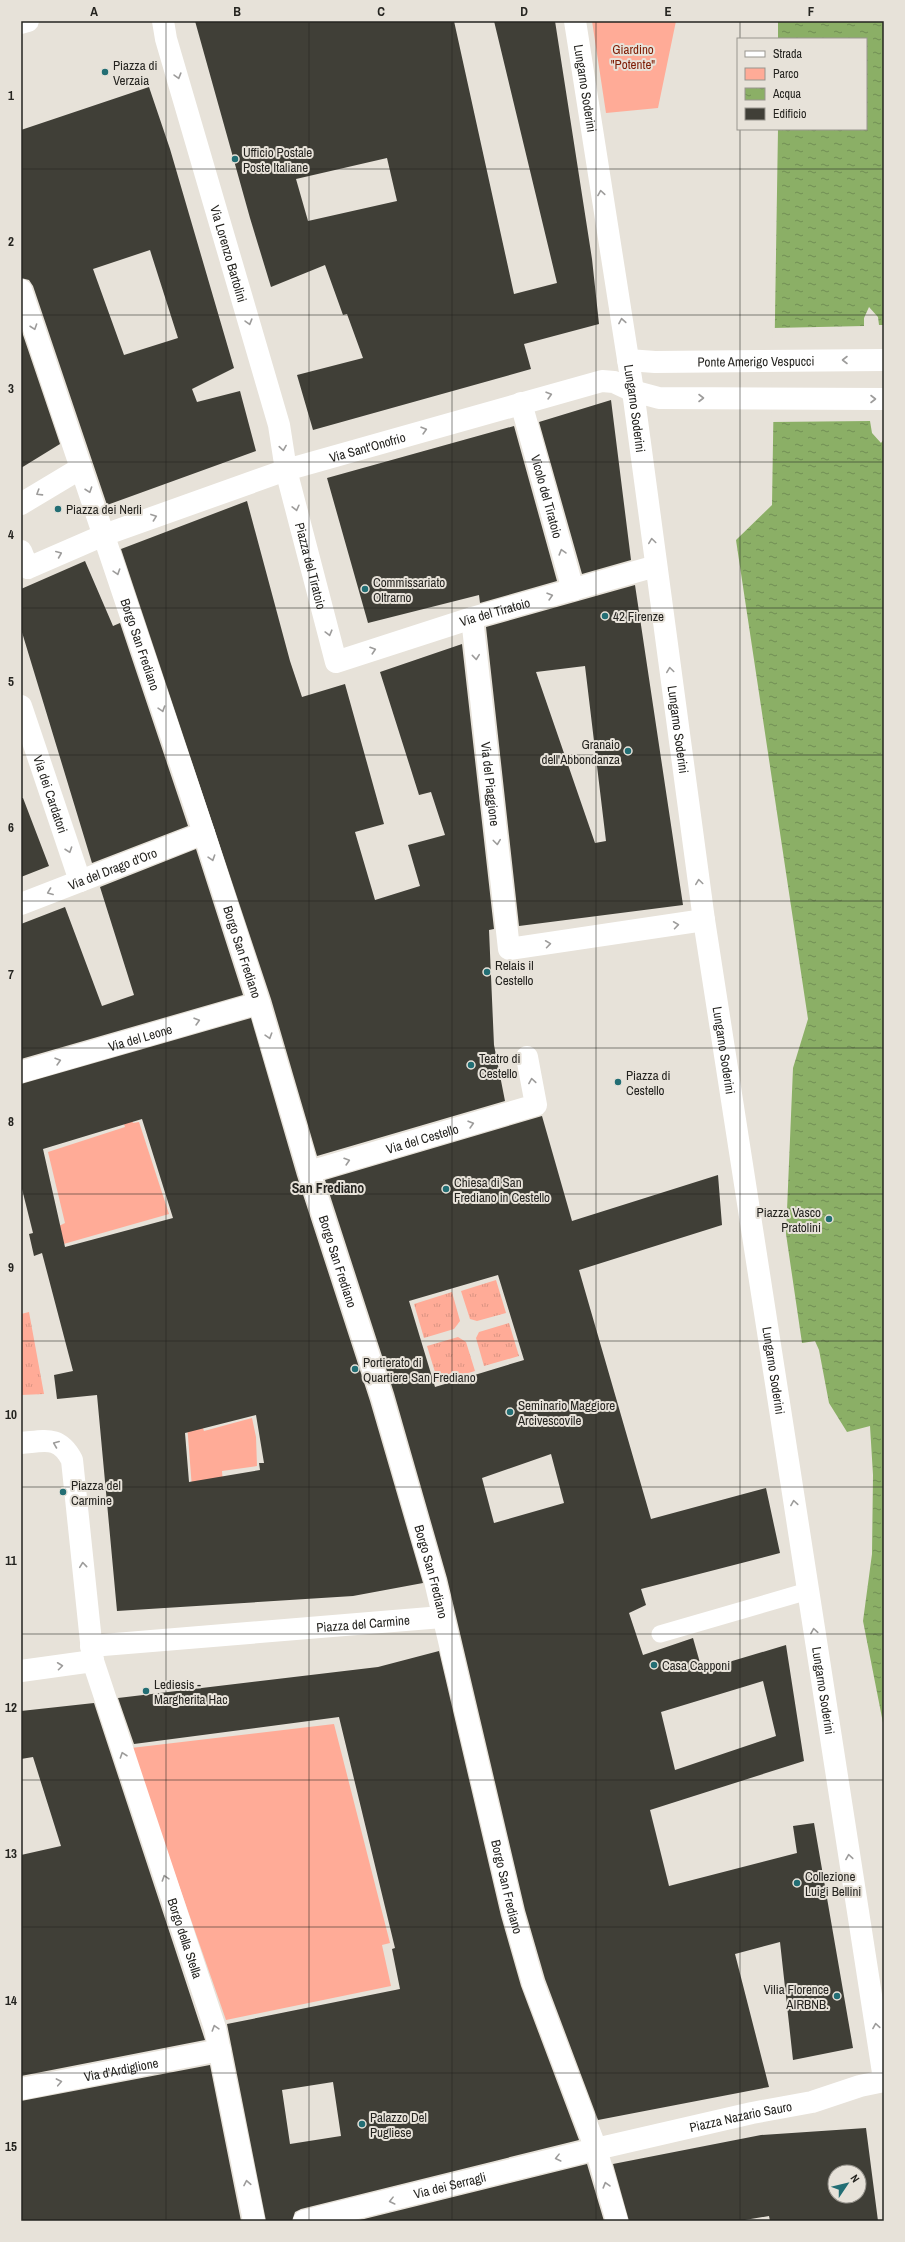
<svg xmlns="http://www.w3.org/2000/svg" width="905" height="2242" font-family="'Archivo Narrow',sans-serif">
  <defs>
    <pattern id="grass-tufts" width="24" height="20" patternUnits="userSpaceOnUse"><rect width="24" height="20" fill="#ffab97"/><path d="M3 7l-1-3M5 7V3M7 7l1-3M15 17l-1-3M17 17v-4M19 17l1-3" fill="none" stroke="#da9382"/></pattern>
    <pattern id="water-ripples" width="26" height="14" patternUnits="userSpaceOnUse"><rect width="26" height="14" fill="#8baf66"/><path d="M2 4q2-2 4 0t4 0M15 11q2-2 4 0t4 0" fill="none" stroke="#718e54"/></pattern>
  </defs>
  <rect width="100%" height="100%" fill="#e7e2d9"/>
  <path fill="url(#grass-tufts)" d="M 496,1280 L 506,1313 L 477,1321 L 470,1319 L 461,1291 Z
    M 452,1292 L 460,1321 L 454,1329 L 424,1338 L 414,1304 Z
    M 29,1312 L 44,1394 L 21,1395 L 21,1314 Z
    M 509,1323 L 519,1356 L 484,1366 L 476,1338 L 479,1332 Z
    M 458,1337 L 466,1342 L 475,1371 L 438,1382 L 427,1346 Z"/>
  <path fill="#ffab97" d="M 592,21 L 676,21 L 658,108 L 606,113 Z
    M 120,1111 L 129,1111 L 133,1123 L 139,1122 L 169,1214 L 53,1247 L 49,1231 L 65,1223 L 48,1152 L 125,1127 Z
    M 252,1418 L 256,1437 L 257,1466 L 222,1471 L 223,1485 L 192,1488 L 187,1424 L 200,1421 L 204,1431 Z
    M 334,1724 L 390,1943 L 382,1945 L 391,1986 L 226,2020 L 131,1748 Z"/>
  <path fill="url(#water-ripples)" d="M 778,21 L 884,21 L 884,1728 L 863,1621 L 872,1554 L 873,1475 L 870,1426 L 847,1432 L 829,1403 L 819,1350 L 815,1341 L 802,1343 L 786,1234 L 793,1068 L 808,1019 L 736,540 L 772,505 L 778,129 L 866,129 L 866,39 L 778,39 Z"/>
  <path fill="#e7e2d9" d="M 869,307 L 878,317 L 879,325 L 884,325 L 884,439 L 881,443 L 872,433 L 870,421 L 771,422 L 773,328 L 864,326 L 864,318 Z"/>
  <path fill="#403f37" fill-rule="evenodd" d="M 195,21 L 454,21 L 514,294 L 557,283 L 494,21 L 555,21 L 592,259 L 599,324 L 524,344 L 531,369 L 313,430 L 297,375 L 363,358 L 347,314 L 343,315 L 325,265 L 271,287 L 250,218 ZM 387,158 L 397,201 L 308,221 L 296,179 Z
    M 149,87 L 170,149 L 234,368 L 192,389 L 197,402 L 240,391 L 256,451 L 107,505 L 33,286 L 29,280 L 21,278 L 21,130 ZM 150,250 L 178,338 L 124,355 L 93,269 Z
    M 21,329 L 60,444 L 21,468 Z
    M 611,400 L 631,560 L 582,574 L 539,422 Z
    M 514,426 L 557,581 L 480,603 L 479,595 L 368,623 L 327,478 Z
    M 247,501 L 290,661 L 302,697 L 345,684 L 384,824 L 355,832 L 375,900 L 420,886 L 408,845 L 445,835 L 431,792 L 419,795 L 380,672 L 462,644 L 494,929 L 489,930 L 494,1045 L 505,1101 L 317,1156 L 271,999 L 121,549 Z
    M 85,561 L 113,626 L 120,623 L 188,826 L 92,863 L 21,629 L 21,589 Z
    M 635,585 L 683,905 L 519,926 L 486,627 ZM 585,666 L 606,841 L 595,843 L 536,672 Z
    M 21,798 L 23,798 L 49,866 L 21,877 Z
    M 196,849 L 243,995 L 21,1059 L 21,924 L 65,907 L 102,1006 L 134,995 L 100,887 Z
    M 251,1018 L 297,1176 L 370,1401 L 423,1583 L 353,1596 L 117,1611 L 97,1395 L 57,1399 L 54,1375 L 73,1371 L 42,1253 L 34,1256 L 29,1234 L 33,1233 L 21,1185 L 21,1084 ZM 142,1119 L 173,1218 L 65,1247 L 43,1149 ZM 256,1415 L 264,1463 L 259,1463 L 260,1470 L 189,1482 L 185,1433 Z
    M 542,1116 L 572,1221 L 718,1175 L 722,1225 L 579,1270 L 651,1519 L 766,1488 L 780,1553 L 641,1589 L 646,1605 L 629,1613 L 643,1655 L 693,1638 L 702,1670 L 786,1645 L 804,1761 L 650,1810 L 669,1886 L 797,1853 L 793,1826 L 814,1823 L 853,2048 L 793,2060 L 780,1942 L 735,1954 L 769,2087 L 598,2120 L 545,1979 L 525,1910 L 447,1578 L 394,1393 L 325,1180 ZM 498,1275 L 524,1360 L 435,1387 L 409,1301 ZM 551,1454 L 564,1503 L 494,1523 L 482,1478 ZM 763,1681 L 776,1736 L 675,1770 L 661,1712 Z
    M 439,1651 L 501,1916 L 521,1986 L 579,2140 L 301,2209 L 295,2212 L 292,2221 L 266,2221 L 227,2024 L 400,1989 L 392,1949 L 395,1948 L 339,1717 L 134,1744 L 118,1698 L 378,1667 ZM 333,2082 L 341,2136 L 290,2144 L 282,2090 Z
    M 94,1703 L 205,2040 L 21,2076 L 21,1855 L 61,1846 L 33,1757 L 21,1759 L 21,1711 Z
    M 210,2065 L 241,2221 L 21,2221 L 21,2101 Z
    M 866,2128 L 878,2221 L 770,2221 L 769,2216 L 739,2221 L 629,2221 L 613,2164 L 761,2135 ZM 835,2172 L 859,2172 L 859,2196 L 835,2196 Z
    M 587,2164 L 604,2221 L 356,2221 Z"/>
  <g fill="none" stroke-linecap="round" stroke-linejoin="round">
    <path stroke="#fff" stroke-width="17" d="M 660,1634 L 808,1591"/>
    <g stroke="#fff" stroke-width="22">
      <path id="s1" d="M 163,21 L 166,39 L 279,425 L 286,470 L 336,662 L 472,618 L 656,566"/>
      <path id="s2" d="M 575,21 L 633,391 L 704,920 L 884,2079"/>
      <path d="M 21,23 L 28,21"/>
      <path id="s3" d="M 21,290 L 204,833 L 259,1003 L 309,1172 L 382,1397 L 435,1581 L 513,1913 L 533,1983 L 596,2149 L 617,2221"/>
      <path id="s4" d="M 628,360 L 655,362 L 884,360"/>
      <path id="s5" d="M 521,403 L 573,590"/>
      <path d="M 21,504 L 81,468"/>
      <path id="s6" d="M 21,551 L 28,568 L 104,535 L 286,470 L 602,381 L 614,382 L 633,391 L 659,398 L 884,399"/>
      <path id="s7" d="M 472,618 L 509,949 L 704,920"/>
      <path id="s8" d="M 21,706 L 80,881"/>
      <path id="s9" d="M 21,904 L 204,833"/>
      <path id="s10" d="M 21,1072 L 259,1003"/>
      <path id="s11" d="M 309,1172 L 536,1105 L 527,1057"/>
      <path d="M 21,1443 C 45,1441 59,1435 72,1460 L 93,1661 L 21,1671"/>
      <path id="s12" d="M 91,1646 L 442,1617"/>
      <path id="s13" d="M 93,1661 L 215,2028 L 254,2221"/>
      <path id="s14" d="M 21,2089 L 220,2050"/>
      <path id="s15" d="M 304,2221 L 596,2149 L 752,2113 L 812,2102 L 860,2086 L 884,2081"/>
    </g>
  </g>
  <defs><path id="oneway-chevron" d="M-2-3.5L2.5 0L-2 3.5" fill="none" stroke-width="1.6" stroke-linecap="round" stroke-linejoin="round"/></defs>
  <g stroke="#9d9c9b">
    <use href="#oneway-chevron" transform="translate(178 76) rotate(74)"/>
    <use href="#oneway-chevron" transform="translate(601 193) rotate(-99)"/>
    <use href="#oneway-chevron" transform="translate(622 321) rotate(-100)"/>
    <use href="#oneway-chevron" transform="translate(249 322) rotate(74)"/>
    <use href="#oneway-chevron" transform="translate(34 327) rotate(71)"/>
    <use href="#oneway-chevron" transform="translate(845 360) rotate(180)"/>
    <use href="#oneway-chevron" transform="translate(549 395) rotate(-16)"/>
    <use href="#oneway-chevron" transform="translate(701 398)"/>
    <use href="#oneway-chevron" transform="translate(873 399)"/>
    <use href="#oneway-chevron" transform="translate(424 430) rotate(-16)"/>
    <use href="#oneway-chevron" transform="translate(283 448) rotate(81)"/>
    <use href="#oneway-chevron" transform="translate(89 490) rotate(71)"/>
    <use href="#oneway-chevron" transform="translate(39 493) rotate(148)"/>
    <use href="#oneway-chevron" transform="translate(296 508) rotate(76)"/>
    <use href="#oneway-chevron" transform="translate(154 517) rotate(-20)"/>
    <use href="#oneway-chevron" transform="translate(652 541) rotate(-98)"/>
    <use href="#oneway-chevron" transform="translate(562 552) rotate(-106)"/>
    <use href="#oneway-chevron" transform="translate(59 554) rotate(-23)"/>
    <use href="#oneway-chevron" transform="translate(117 572) rotate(72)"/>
    <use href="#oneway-chevron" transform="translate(550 596) rotate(-16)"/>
    <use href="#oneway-chevron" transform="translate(329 633) rotate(75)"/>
    <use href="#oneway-chevron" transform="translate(373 650) rotate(-18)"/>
    <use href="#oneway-chevron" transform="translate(476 657) rotate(84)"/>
    <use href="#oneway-chevron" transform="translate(670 670) rotate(-98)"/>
    <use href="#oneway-chevron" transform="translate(162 709) rotate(72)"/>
    <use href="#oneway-chevron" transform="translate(497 842) rotate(83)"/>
    <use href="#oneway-chevron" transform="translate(69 850) rotate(71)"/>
    <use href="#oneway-chevron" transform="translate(212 858) rotate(72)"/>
    <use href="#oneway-chevron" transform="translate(699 882) rotate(-98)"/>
    <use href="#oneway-chevron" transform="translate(50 892) rotate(159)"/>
    <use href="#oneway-chevron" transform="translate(676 925) rotate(-8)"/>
    <use href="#oneway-chevron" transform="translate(548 944) rotate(-8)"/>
    <use href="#oneway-chevron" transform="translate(197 1021) rotate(-16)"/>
    <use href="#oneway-chevron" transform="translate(269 1036) rotate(73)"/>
    <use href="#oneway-chevron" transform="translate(58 1061) rotate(-16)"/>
    <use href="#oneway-chevron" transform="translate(532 1081) rotate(-99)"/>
    <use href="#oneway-chevron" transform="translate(471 1124) rotate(-16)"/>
    <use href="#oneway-chevron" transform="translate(347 1161) rotate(-17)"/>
    <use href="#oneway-chevron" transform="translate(56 1444) rotate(-158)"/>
    <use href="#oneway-chevron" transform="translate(794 1503) rotate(-99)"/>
    <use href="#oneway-chevron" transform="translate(83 1565) rotate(-96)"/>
    <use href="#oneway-chevron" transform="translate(814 1631) rotate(-99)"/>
    <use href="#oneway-chevron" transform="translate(60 1666) rotate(-7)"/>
    <use href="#oneway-chevron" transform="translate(123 1755) rotate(-109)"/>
    <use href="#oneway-chevron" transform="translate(849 1857) rotate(-99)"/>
    <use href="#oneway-chevron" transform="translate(165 1878) rotate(-108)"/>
    <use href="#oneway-chevron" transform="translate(876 2026) rotate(-99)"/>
    <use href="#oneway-chevron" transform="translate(215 2028) rotate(-107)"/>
    <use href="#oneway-chevron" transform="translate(59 2082) rotate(-11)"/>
    <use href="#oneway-chevron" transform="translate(558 2158) rotate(166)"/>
    <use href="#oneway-chevron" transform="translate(247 2183) rotate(-101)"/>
    <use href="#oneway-chevron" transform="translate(606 2185) rotate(-106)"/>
    <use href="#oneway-chevron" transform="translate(392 2201) rotate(166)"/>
  </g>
  <path fill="none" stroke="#252420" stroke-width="1" stroke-opacity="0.55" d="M 166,21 L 166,2221M 309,21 L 309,2221M 452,21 L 452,2221M 596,21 L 596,2221M 740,21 L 740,39M 740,129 L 740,2221M 21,169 L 884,169M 21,315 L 884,315M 21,462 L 884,462M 21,608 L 884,608M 21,755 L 884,755M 21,901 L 884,901M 21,1048 L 884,1048M 21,1194 L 884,1194M 21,1341 L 884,1341M 21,1487 L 884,1487M 21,1634 L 884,1634M 21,1780 L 884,1780M 21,1927 L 884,1927M 21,2073 L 884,2073"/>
  <g fill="#236e74" stroke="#e7e2d9" stroke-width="1.5">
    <circle cx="105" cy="72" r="4"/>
    <circle cx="235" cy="159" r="4"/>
    <circle cx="58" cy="509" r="4"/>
    <circle cx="365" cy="589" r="4"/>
    <circle cx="605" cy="616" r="4"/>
    <circle cx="628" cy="751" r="4"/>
    <circle cx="487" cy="972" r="4"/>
    <circle cx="471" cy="1065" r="4"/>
    <circle cx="618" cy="1082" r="4"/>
    <circle cx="446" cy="1189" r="4"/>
    <circle cx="829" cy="1219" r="4"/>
    <circle cx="355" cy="1369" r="4"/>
    <circle cx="510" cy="1412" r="4"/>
    <circle cx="63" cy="1492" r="4"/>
    <circle cx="654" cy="1665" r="4"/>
    <circle cx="146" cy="1691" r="4"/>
    <circle cx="797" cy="1883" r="4"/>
    <circle cx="837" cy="1996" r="4"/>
    <circle cx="362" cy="2124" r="4"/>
  </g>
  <g text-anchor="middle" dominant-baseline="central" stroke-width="4" stroke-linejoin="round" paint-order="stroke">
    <g font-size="13" fill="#7e1c04" stroke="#e7e2d9">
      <text x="633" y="49">Giardino<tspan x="633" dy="15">"Potente"</tspan></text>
    </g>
    <g font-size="13" fill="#252420" stroke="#e7e2d9" text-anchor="start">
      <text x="113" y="65">Piazza di<tspan x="113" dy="15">Verzaia</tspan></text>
      <text x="243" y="152">Ufficio Postale<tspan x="243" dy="15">Poste Italiane</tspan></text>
      <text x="66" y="509">Piazza dei Nerli</text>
      <text x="373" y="582">Commissariato<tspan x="373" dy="15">Oltrarno</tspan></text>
      <text x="613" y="616">42 Firenze</text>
      <text x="620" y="744" text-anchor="end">Granaio<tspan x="620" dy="15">dell'Abbondanza</tspan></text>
      <text x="495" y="965">Relais il<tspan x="495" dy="15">Cestello</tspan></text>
      <text x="479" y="1058">Teatro di<tspan x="479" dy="15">Cestello</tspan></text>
      <text x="626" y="1075">Piazza di<tspan x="626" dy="15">Cestello</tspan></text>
      <text x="454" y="1182">Chiesa di San<tspan x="454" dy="15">Frediano in Cestello</tspan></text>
      <text x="821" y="1212" text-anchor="end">Piazza Vasco<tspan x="821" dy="15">Pratolini</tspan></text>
      <text x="363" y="1362">Portierato di<tspan x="363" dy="15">Quartiere San Frediano</tspan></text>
      <text x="518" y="1405">Seminario Maggiore<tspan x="518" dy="15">Arcivescovile</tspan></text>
      <text x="71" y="1485">Piazza del<tspan x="71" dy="15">Carmine</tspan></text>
      <text x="662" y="1665">Casa Capponi</text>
      <text x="154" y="1684">Lediesis -<tspan x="154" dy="15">Margherita Hac</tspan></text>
      <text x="805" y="1876">Collezione<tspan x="805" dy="15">Luigi Bellini</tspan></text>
      <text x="829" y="1989" text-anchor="end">Vilia Florence<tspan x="829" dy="15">AIRBNB.</tspan></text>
      <text x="370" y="2117">Palazzo Del<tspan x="370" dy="15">Pugliese</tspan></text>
    </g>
    <g font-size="13" fill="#252420" stroke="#e7e2d9">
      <text stroke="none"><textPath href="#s2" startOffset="68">Lungarno Soderini</textPath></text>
      <text stroke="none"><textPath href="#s1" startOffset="242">Via Lorenzo Bartolini</textPath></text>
      <text stroke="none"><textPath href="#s4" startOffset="128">Ponte Amerigo Vespucci</textPath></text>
      <text stroke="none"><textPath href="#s2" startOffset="392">Lungarno Soderini</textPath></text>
      <text stroke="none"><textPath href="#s6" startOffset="379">Via Sant'Onofrio</textPath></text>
      <text stroke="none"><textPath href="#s5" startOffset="97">Vicolo del Tiratoio</textPath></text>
      <text stroke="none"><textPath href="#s1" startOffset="565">Piazza del Tiratoio</textPath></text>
      <text stroke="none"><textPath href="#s1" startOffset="831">Via del Tiratoio</textPath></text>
      <text stroke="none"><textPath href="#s3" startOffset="374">Borgo San Frediano</textPath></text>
      <text stroke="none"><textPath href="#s2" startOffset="716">Lungarno Soderini</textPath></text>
      <text stroke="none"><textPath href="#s7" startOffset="167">Via del Piaggione</textPath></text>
      <text stroke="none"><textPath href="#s8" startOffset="93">Via dei Cardatori</textPath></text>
      <text stroke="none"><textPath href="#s9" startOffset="98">Via del Drago d'Oro</textPath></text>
      <text stroke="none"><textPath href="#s3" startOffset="698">Borgo San Frediano</textPath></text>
      <text stroke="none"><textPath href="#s10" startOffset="124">Via del Leone</textPath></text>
      <text stroke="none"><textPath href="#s2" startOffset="1040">Lungarno Soderini</textPath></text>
      <text stroke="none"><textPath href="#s11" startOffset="118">Via del Cestello</textPath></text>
      <text stroke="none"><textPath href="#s3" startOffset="1022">Borgo San Frediano</textPath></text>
      <text stroke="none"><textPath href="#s2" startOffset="1364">Lungarno Soderini</textPath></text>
      <text stroke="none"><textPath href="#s3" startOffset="1346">Borgo San Frediano</textPath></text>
      <text stroke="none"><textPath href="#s12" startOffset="273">Piazza del Carmine</textPath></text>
      <text stroke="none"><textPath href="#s2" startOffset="1688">Lungarno Soderini</textPath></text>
      <text stroke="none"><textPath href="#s3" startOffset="1670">Borgo San Frediano</textPath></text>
      <text stroke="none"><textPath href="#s13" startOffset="292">Borgo della Stella</textPath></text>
      <text stroke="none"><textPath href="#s14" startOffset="102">Via d'Ardiglione</textPath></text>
      <text stroke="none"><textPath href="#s15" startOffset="449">Piazza Nazario Sauro</textPath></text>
      <text stroke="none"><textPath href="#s15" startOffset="150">Via dei Serragli</textPath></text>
    </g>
    <g font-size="14" font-weight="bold" fill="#252420" stroke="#e7e2d9">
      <text x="328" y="1188">San Frediano</text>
    </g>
  </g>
  <rect width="905" height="2242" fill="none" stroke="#e7e2d9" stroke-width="44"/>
  <rect x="737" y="38" width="130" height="92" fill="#e7e2d9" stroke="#99968f"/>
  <rect x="745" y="51" width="20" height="6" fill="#ffffff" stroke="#99968f"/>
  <text x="773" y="58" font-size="12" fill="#252420">Strada</text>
  <rect x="745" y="68" width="20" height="12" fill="#ffab97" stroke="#99968f"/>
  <text x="773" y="78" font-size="12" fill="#252420">Parco</text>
  <rect x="745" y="88" width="20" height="12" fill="url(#water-ripples)" stroke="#99968f"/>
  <text x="773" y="98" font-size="12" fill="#252420">Acqua</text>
  <rect x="745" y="108" width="20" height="12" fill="#403f37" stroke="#99968f"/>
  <text x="773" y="118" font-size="12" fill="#252420">Edificio</text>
  <g transform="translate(847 2184) rotate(55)"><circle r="19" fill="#e7e2d9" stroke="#99968f"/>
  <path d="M0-3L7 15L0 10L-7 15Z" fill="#236e74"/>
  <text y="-6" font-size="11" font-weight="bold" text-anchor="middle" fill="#252420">N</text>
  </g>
  <rect x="22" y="22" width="861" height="2198" fill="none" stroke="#252420" stroke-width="1.5"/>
  <g font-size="13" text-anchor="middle" font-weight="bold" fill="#252420">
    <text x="94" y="16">A</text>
    <text x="237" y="16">B</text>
    <text x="381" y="16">C</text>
    <text x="524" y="16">D</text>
    <text x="668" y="16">E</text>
    <text x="811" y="16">F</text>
    <text x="11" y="100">1</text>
    <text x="11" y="246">2</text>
    <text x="11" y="393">3</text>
    <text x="11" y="539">4</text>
    <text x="11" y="686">5</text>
    <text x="11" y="832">6</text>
    <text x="11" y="979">7</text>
    <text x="11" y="1126">8</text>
    <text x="11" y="1272">9</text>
    <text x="11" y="1419">10</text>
    <text x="11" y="1565">11</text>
    <text x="11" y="1712">12</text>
    <text x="11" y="1858">13</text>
    <text x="11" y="2005">14</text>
    <text x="11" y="2151">15</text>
  </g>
</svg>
